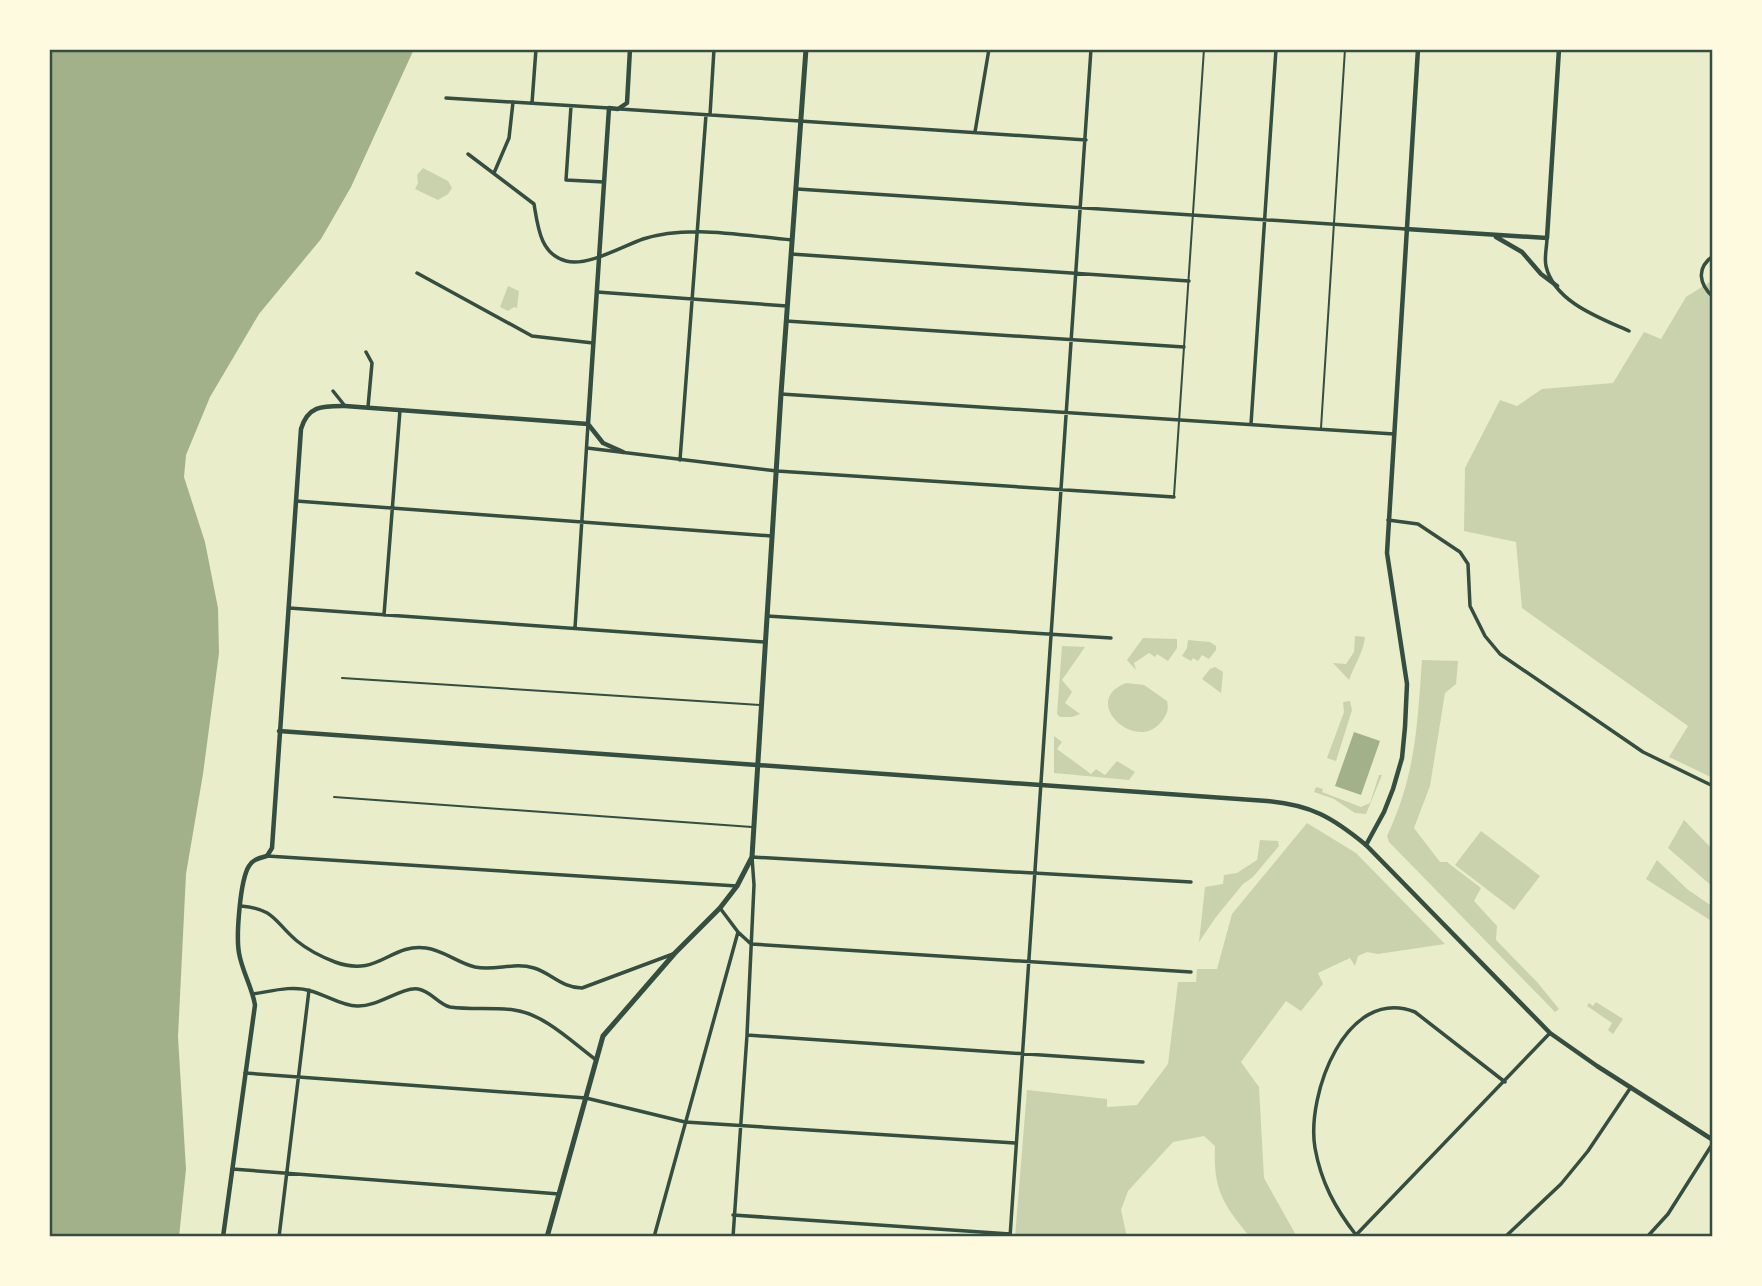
<svg xmlns="http://www.w3.org/2000/svg" width="1762" height="1286" font-family="Manrope,sans-serif">
  <rect width="100%" height="100%" fill="#e9edc9"/>
  <path fill="#cad2ad" d="M 423,168 L 448,181 L 452,188 L 448,194 L 438,200 L 415,189 L 418,183 L 417,175 Z
    M 1713,280 L 1713,778 L 1669,757 L 1688,726 L 1522,608 L 1516,542 L 1464,531 L 1465,468 L 1500,400 L 1517,406 L 1542,389 L 1613,383 L 1644,332 L 1661,339 L 1686,297 Z
    M 508,286 L 519,291 L 517,308 L 514,307 L 508,311 L 500,307 Z
    M 1355,636 L 1365,637 C 1363,654 1355,663 1349,680 L 1333,663 L 1346,664 L 1354,652 Z
    M 1143,638 L 1177,639 L 1177,648 L 1168,661 L 1157,654 L 1155,657 L 1149,653 L 1134,663 L 1136,670 L 1127,660 Z
    M 1188,640 L 1210,642 L 1216,646 L 1216,650 L 1209,659 L 1202,655 L 1198,661 L 1193,658 L 1191,661 L 1182,656 L 1187,648 Z
    M 1062,646 L 1085,647 L 1062,680 L 1072,692 L 1065,703 L 1080,714 L 1072,717 L 1060,717 L 1057,714 Z
    M 1422,660 L 1458,661 L 1456,684 L 1445,693 L 1430,786 L 1414,828 L 1440,862 L 1447,862 L 1481,888 L 1474,901 L 1497,926 L 1496,940 L 1537,982 L 1559,1009 L 1555,1012 L 1389,842 L 1387,836 C 1416,774 1417,727 1422,660 Z
    M 1215,667 L 1223,672 L 1221,693 L 1202,679 L 1210,669 Z
    M 1126,683 L 1144,685 L 1167,701 C 1169,710 1167,715 1161,722 C 1136,754 1079,701 1126,683 Z
    M 1350,701 L 1352,710 L 1336,761 L 1327,758 L 1344,712 L 1343,702 Z
    M 1054,736 L 1062,742 L 1057,749 L 1091,774 L 1096,769 L 1105,775 L 1117,761 L 1135,772 L 1129,780 L 1054,773 Z
    M 1379,775 L 1382,775 L 1366,814 L 1355,813 L 1334,799 L 1314,792 L 1316,787 L 1323,789 L 1322,792 L 1361,807 L 1370,803 Z
    M 1684,820 L 1713,850 L 1713,887 L 1668,848 Z
    M 1307,823 L 1356,853 L 1445,944 L 1378,954 L 1367,952 L 1358,956 L 1355,966 L 1350,958 L 1318,973 L 1323,984 L 1301,1011 L 1286,1001 L 1241,1062 L 1259,1087 L 1264,1178 L 1297,1237 L 1250,1237 C 1223,1204 1213,1190 1215,1146 L 1204,1136 L 1173,1142 L 1128,1191 L 1121,1210 L 1127,1237 L 1015,1237 L 1027,1090 L 1107,1099 L 1107,1107 L 1137,1105 L 1168,1064 L 1178,982 L 1196,982 L 1197,969 L 1217,969 L 1232,914 Z
    M 1481,831 L 1540,876 L 1514,910 L 1455,865 Z
    M 1260,840 L 1278,841 L 1279,846 L 1253,877 L 1243,884 L 1216,917 L 1199,942 L 1205,887 L 1223,884 L 1224,875 L 1237,873 L 1257,860 Z
    M 1657,860 L 1687,889 L 1713,907 L 1713,922 L 1646,879 Z
    M 1596,1002 L 1623,1019 L 1613,1034 L 1608,1030 L 1612,1023 L 1587,1006 L 1589,1003 L 1593,1006 Z"/>
  <path fill="#a3b18a" d="M 49,49 L 414,49 L 351,187 L 321,239 L 259,314 L 210,397 L 186,455 L 184,477 L 205,542 L 218,608 L 219,653 L 203,774 L 186,874 L 178,1037 L 186,1169 L 179,1237 L 49,1237 Z
    M 1354,732 L 1380,741 L 1361,795 L 1335,786 Z"/>
  <g fill="none" stroke-linecap="round" stroke-linejoin="round">
    <path stroke="#344e41" stroke-width="2" d="M 1321,428 L 1345,49
      M 1174,496 L 1204,49
      M 342,678 L 760,705
      M 334,797 L 752,827"/>
    <path stroke="#344e41" stroke-width="3.5" d="M 446,98 L 609,108
      M 532,103 L 536,49
      M 571,106 L 566,180 L 604,182
      M 620,109 L 1086,140
      M 710,115 L 714,49
      M 975,132 L 989,49
      M 468,154 L 534,204 C 538,227 540,254 566,261 C 587,267 623,246 643,239 C 689,224 744,236 792,240
      M 494,173 L 509,138 L 513,102
      M 797,189 L 1406,229
      M 1547,238 C 1547,246 1544,258 1546,266 C 1554,302 1600,318 1629,331
      M 791,254 L 1189,281
      M 1713,256 C 1696,268 1699,284 1713,297
      M 417,273 L 532,336 L 593,343
      M 597,292 L 787,306
      M 786,321 L 1184,347
      M 366,352 L 372,363 L 368,407
      M 333,391 L 345,406
      M 781,394 L 1394,434
      M 1251,424 L 1276,49
      M 587,448 L 777,471 L 1174,497
      M 680,460 L 706,115
      M 296,501 L 772,536
      M 1388,520 L 1418,524 L 1460,552 L 1468,564 L 1470,606 L 1485,636 L 1500,654 L 1643,752 L 1713,786
      M 289,608 L 765,642
      M 384,615 L 400,410
      M 767,616 L 1111,638
      M 575,628 L 588,424
      M 267,856 L 737,886
      M 241,906 C 276,909 274,922 297,941 C 308,950 322,957 335,962 C 379,978 390,943 426,948 C 443,950 458,963 475,967 C 495,971 514,962 534,968 C 551,973 562,988 582,988 L 673,954
      M 738,932 L 751,944 L 1191,972
      M 253,994 C 272,991 293,985 311,991 C 326,995 342,1006 357,1006 C 378,1007 401,987 418,989 C 431,991 438,1004 450,1007 C 471,1010 493,1007 514,1010 C 544,1014 571,1041 595,1059
      M 747,1035 L 1143,1062
      M 245,1073 L 586,1098 L 685,1122 L 1015,1143
      M 1505,1082 L 1415,1012 C 1346,985 1306,1095 1315,1148 C 1321,1182 1335,1208 1356,1235 L 1550,1033
      M 232,1169 L 559,1194
      M 733,1215 L 1010,1234
      M 279,1237 L 309,990
      M 654,1237 L 738,932 L 720,908
      M 733,1237 L 747,1035 L 754,885 L 752,857 L 1191,882
      M 1010,1237 L 1091,49
      M 1505,1237 L 1561,1184 L 1588,1151 L 1631,1087
      M 1647,1237 L 1668,1214 L 1713,1143"/>
    <path stroke="#344e41" stroke-width="4.5" d="M 1406,229 L 1547,238 L 1559,49
      M 1496,237 L 1522,252 L 1541,274 L 1557,286
      M 588,424 L 609,108 L 618,109 L 627,103 L 630,49
      M 588,424 L 603,443 L 623,452
      M 279,731 L 757,765
      M 1366,845 L 1384,812 L 1393,789 L 1402,758 L 1405,727 L 1407,684 L 1387,553 L 1418,49
      M 223,1237 L 255,1005 C 252,987 242,971 239,953 C 236,936 240,880 249,866 C 253,859 260,858 267,856 L 272,848 L 301,429 C 308,405 323,406 345,406 L 588,424"/>
    <path stroke="#344e41" stroke-width="4.5" d="M 757,765 L 1267,801 C 1311,805 1332,817 1366,845 L 1550,1033 L 1597,1066 L 1713,1140"/>
    <path stroke="#344e41" stroke-width="5" d="M 547,1237 L 603,1036 L 675,953 L 720,908 L 737,886 L 752,857 L 781,394 L 806,49"/>
  </g>
  <rect width="1762" height="1286" fill="none" stroke="#fefae0" stroke-width="102"/>
  <rect x="51" y="51" width="1660" height="1184" fill="none" stroke="#344e41" stroke-width="2.5"/>
</svg>
